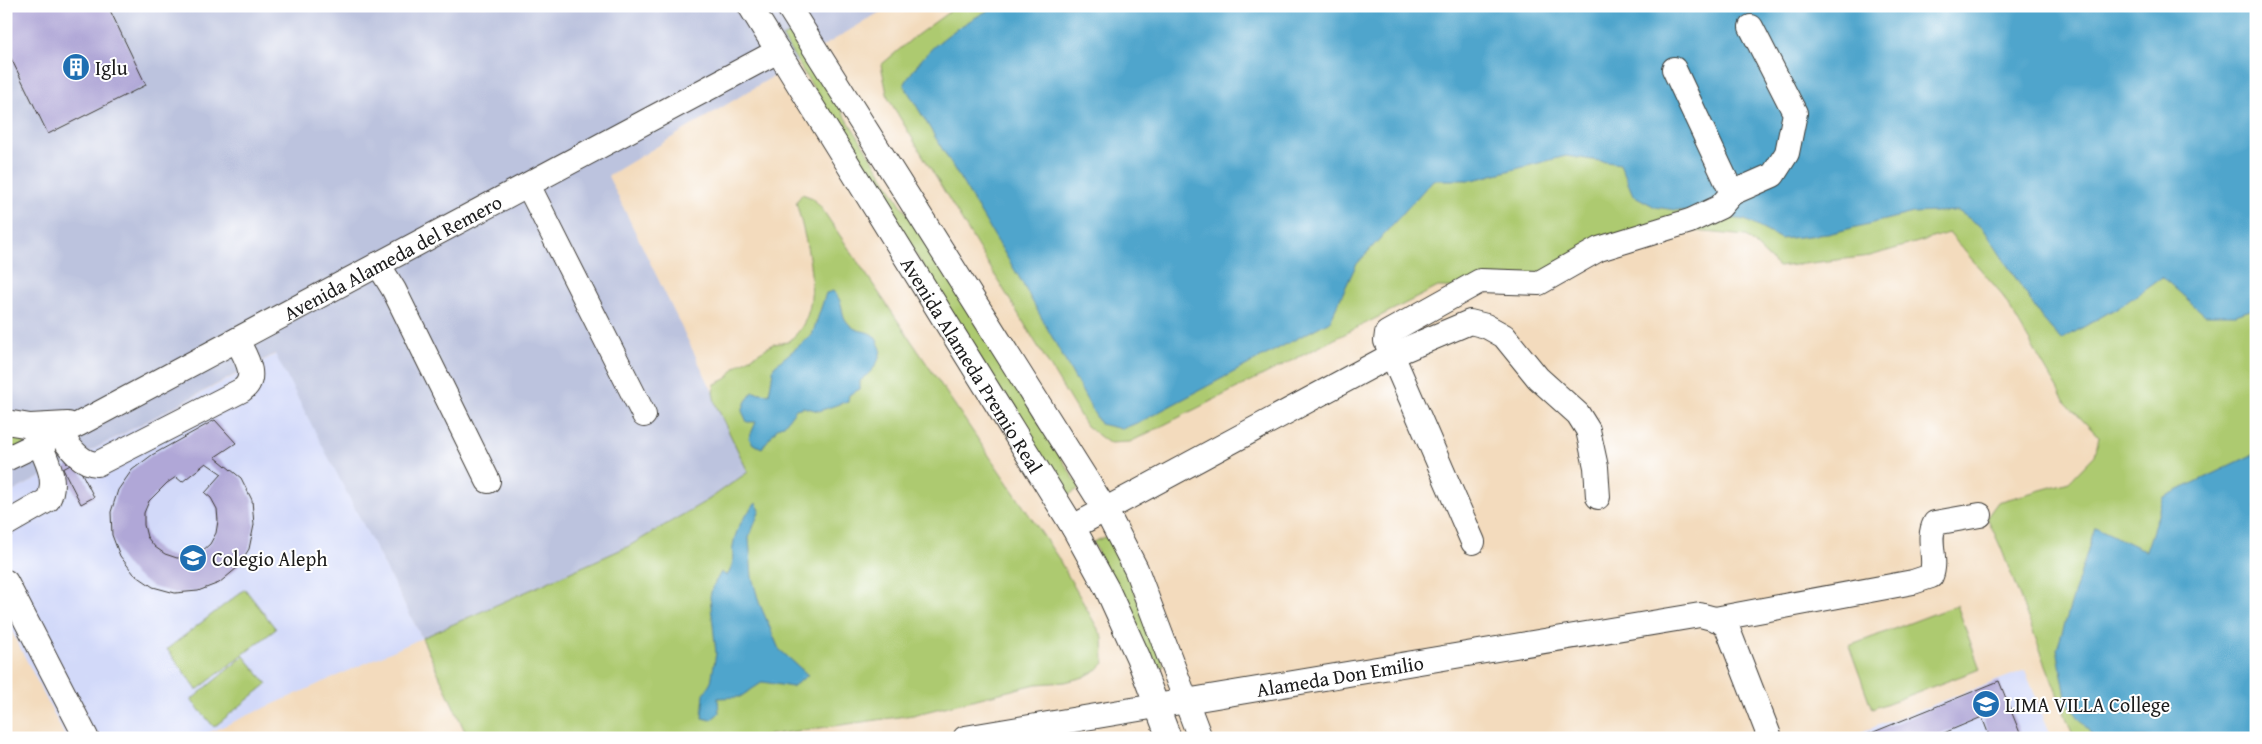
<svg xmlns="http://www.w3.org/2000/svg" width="2262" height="744" font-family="'Gentium Book Plus',serif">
  <rect width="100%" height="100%" fill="#fff"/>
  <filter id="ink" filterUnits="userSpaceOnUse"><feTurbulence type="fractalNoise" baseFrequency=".02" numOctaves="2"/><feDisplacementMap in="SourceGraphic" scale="10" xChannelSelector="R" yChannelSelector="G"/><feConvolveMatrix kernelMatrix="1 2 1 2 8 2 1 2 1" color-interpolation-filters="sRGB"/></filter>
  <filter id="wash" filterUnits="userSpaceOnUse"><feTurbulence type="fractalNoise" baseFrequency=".0096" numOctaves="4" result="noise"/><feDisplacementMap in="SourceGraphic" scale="20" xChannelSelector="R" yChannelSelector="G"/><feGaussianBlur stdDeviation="1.12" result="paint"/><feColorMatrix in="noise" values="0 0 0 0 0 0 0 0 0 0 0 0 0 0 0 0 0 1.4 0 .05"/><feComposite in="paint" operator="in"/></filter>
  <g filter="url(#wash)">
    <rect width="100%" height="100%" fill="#f3dbbd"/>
    <path fill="#d2d9f9" d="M 276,354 L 422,638 L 197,738 L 66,738 L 6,620 L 6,495 Z
      M 2025,670 L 2052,738 L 1845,738 Z"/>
    <path fill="#bcc3de" d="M 6,6 L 890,6 L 608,176 L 713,392 L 715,403 L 748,472 L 708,500 L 629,546 L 422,638 L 275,354 L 6,495 Z"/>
    <path fill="#adca70" stroke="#647346" d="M 957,6 L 2256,6 L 2256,738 L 2074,738 L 2001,548 L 1987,517 L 1998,502 L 2069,482 L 2095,455 L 2099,437 L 2065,402 L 2001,293 L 1949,233 L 1870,256 L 1778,267 L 1746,236 L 1676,229 L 1590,258 L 1540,289 L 1438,287 L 1130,442 L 1109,443 L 1086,426 L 888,98 L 881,65 L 913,38 Z
      M 792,32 L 1080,488 L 1065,497 L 782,37 Z
      M 802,194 L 813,198 L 822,209 L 1057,556 L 1103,638 L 1104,663 L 1098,669 L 1084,677 L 1065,682 L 1036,684 L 913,715 L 747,738 L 468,738 L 422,638 L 629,546 L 708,500 L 748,472 L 715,403 L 713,392 L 715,384 L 726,379 L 737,366 L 773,344 L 788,342 C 792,338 798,333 801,328 C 823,296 805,236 796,202 Z
      M 6,431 L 49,434 L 6,452 Z
      M 1108,536 L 1130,580 L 1164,666 L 1152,670 L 1093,542 Z
      M 245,589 L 276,629 L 197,690 L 167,649 Z
      M 1957,605 L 1980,669 L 1872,709 L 1849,646 Z
      M 244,656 L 267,684 L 214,727 L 191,700 Z"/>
    <path fill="#50a5cc" stroke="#366074" d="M 996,6 L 2256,6 L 2256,308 L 2236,315 L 2205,315 L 2162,277 L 2127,302 L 2061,340 L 2041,317 L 1983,228 L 1958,211 L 1913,213 L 1828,234 L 1781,239 L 1745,220 L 1655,207 L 1633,195 L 1620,164 L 1566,156 L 1473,180 L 1433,180 L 1356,265 L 1330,321 L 1142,421 L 1122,429 L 1100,424 L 1020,279 L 904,85 C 927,44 956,28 996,6 Z
      M 833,291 C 846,304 839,313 848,323 C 856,333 864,329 873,335 C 877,338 879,345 881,349 C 879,365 872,371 860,381 L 860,389 L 849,395 L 848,401 L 819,411 L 803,407 L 796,409 L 784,425 L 779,426 L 762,448 L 753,444 L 749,438 L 756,422 L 747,422 L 742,411 L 746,401 L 753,392 L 769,394 L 774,366 L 812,335 L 826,293 Z
      M 2256,453 L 2256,738 L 2094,738 L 2067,702 L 2057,649 L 2095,527 L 2146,551 L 2164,497 Z
      M 756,503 L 760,510 L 749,538 L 752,577 L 759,602 L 779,649 L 808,675 L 792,687 L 763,682 L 740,697 L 718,698 L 719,713 L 711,720 L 702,718 L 704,694 L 711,682 L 716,653 L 710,597 L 712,588 L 721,572 L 727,576 C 737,560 730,556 734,541 C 737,527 746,513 756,503 Z"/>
    <g id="blocks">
      <path fill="#b0a7d7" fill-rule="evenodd" d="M 6,6 L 108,6 L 146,85 L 48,134 L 6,48 Z
        M 215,420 L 236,443 L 215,457 L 241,478 L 252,500 L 254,525 L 249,549 L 237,568 L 219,583 L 198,591 L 175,593 L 153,587 L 134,574 L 120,556 L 112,535 L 111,512 L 118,490 L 132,470 L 152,455 ZM 206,463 L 222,474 L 205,493 L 211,498 L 217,509 L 218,521 L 216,533 L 210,544 L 201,552 L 189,557 L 177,558 L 165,554 L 155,547 L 147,537 L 144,525 L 144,513 L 149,501 L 167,483 L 176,477 L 182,482 Z
        M 76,462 L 94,497 L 81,504 L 63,469 Z
        M 1999,681 L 2022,738 L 1990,738 L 1982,717 L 1932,738 L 1859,738 Z"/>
    </g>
  </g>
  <g filter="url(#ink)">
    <use href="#blocks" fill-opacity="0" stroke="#3c3934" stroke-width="1"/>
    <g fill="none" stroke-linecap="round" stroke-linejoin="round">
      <g stroke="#3c3934" stroke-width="26">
        <g id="minor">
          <path id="s1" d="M 750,6 L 1073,527 L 1107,589 L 1138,657 L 1169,738"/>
          <path d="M 788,6 L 1105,509 L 1136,569 L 1200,738"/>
          <path d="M 528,185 L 644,415"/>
          <path d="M 1732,193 L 1773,175 L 1787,153 L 1795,113 L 1751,27"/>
          <path d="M 378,264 L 394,290 L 488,481"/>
          <path d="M 6,422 L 30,426 L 68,424"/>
          <path d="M 59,433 C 69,446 79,463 97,464 L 242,390 C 260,377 244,355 237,340"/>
          <path id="s2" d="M 6,459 L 79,424 L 778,51"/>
          <path d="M 6,524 L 48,500 C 58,481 47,461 39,443"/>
          <path d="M 1073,527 L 1392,355 L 1470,322 L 1486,326 L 1504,336 L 1538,378 L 1578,414 L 1588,430 L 1596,467 L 1598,497"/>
          <path d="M 1473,542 L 1386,341 L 1387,333 L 1480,281 L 1539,283 L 1599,249 L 1690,221 L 1720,207 L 1732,193 L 1674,69"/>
          <path d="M 6,582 L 86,737"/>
          <path d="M 1715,619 L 1913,582 L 1931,576 C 1938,559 1926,540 1935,523 L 1980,515"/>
          <path id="s3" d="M 965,738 L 1700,615 L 1719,620 L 1727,627 L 1770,738"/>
        </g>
      </g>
      <use href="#minor" stroke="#fff" stroke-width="24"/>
    </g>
  </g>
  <defs>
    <g id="building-disc" transform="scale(1.4375)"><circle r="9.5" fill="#1f6fb2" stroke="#fff"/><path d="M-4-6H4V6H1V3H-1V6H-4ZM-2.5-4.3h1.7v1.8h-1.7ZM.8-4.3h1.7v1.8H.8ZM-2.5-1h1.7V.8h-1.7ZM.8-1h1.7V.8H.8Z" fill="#fff"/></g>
    <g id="school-disc" transform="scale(1.4375)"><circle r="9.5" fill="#1f6fb2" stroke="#fff"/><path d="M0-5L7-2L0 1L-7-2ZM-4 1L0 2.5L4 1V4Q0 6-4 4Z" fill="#fff"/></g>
  </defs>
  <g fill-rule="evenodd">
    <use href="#building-disc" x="76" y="67"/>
    <use href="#school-disc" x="193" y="558"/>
    <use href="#school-disc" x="1986" y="704"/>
  </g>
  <g text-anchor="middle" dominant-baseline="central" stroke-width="4" stroke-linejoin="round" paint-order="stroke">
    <g font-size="20" fill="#1c1c1c" stroke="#fff" text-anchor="start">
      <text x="95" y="67">Iglu</text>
      <text x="212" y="558">Colegio Aleph</text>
      <text x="2005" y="704">LIMA VILLA College</text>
    </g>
    <g font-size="20" fill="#1c1c1c" stroke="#fff">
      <text stroke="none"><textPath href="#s2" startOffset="436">Avenida Alameda del Remero</textPath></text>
      <text stroke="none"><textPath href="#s1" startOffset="422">Avenida Alameda Premio Real</textPath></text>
      <text stroke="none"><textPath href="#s3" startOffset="380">Alameda Don Emilio</textPath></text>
    </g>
  </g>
  <rect width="2262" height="744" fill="none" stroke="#fff" stroke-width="25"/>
</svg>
